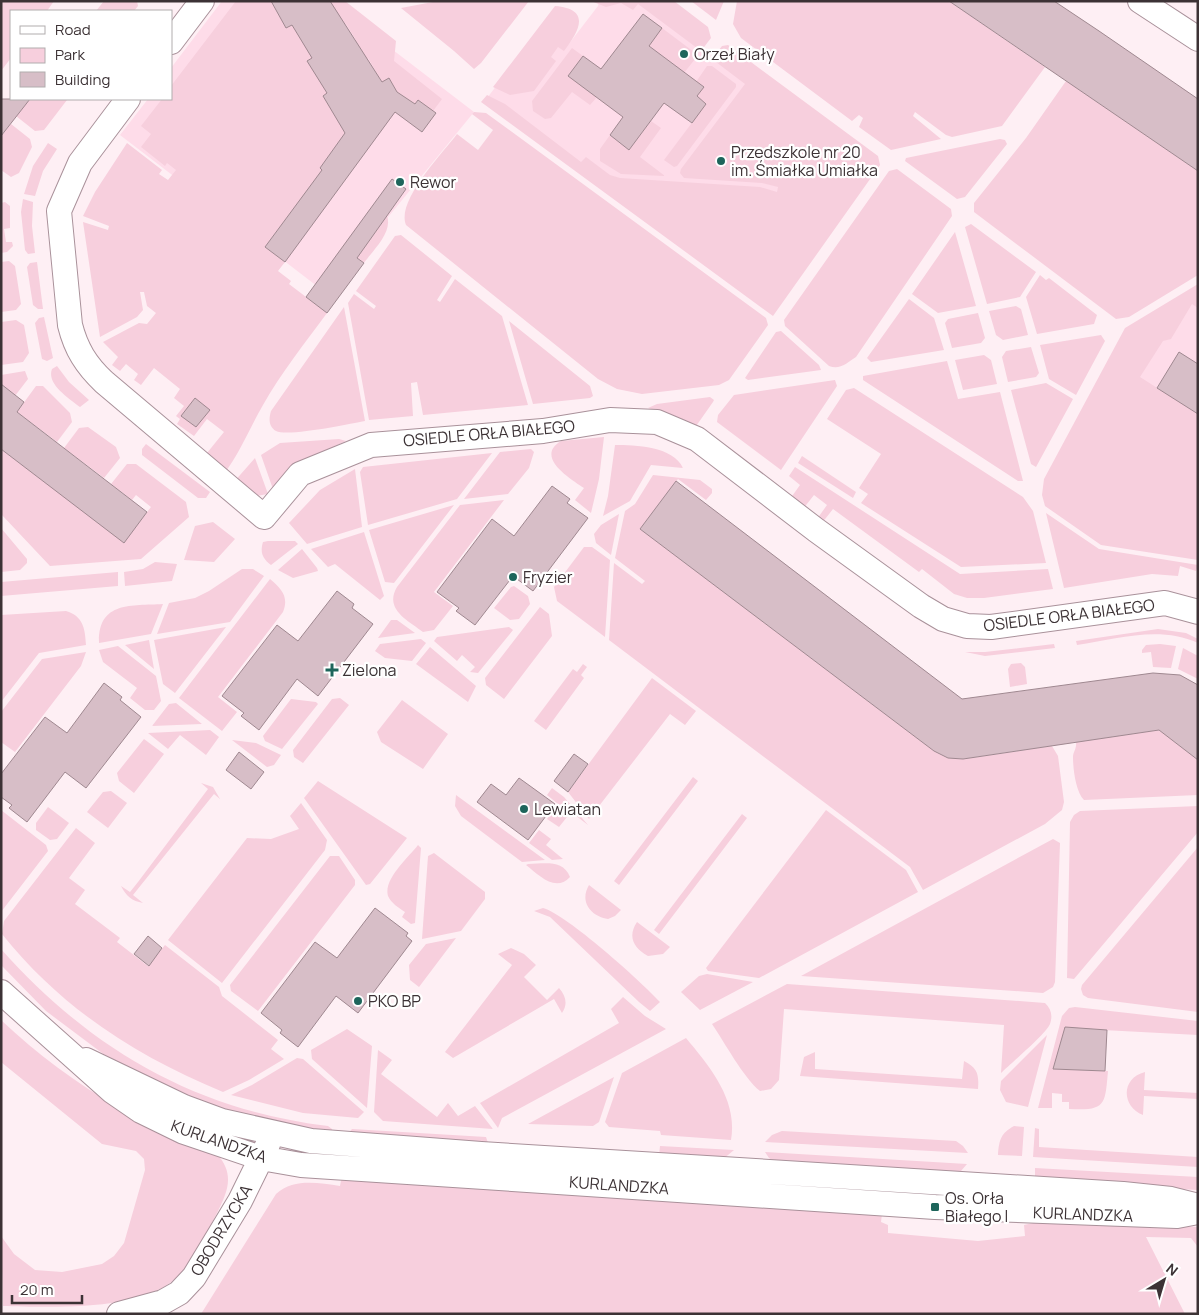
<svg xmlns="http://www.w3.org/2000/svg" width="1199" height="1315" font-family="Manrope,sans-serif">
  <rect width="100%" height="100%" fill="#feeff4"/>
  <path fill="#fedce9" d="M 222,1 L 329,1 L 474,112 L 326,293 L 120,135 L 148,99 L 171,99 L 171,68 Z
    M 599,1 L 635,1 L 722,66 L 877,157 L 773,313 L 484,102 L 543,25 L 568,45 L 598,6 Z
    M 1198,298 L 1198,427 L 1132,373 L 1168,319 Z"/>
  <path fill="#f7cfdd" d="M 1,1 L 54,1 L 47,11 L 11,11 L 11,58 L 1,71 Z
    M 104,1 L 137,1 L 138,6 L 134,11 L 96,11 Z
    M 236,1 L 271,1 L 286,28 L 307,17 L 327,48 L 307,61 L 338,86 L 323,96 L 339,123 L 363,108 L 320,168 L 327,174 L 312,225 L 292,210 L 265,247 L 285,262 L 278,271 L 291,281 L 289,284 L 327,313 C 305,343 281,373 263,405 C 249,429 240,453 223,475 L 209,460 L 207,453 L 224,432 L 207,419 L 194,436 L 177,424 L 180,419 L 176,416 L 184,406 L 174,398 L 180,389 L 154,368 L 141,385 L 134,380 L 138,374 L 126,364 L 120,371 L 112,365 L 118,357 L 103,342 L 139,323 L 147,324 L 156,313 L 147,306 L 144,292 L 140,292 L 143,310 L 137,317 L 100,337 L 83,222 L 108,230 L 109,226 L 83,216 L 95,192 L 127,143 L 162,170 L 159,174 L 168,180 L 176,170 L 167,163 L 165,166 L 141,147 L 151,134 L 141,126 L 162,99 L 171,99 L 171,86 Z
    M 330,1 L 345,1 L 396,41 L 394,61 L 442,99 L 433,111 L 418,100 L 415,104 L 397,92 L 391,99 L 389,95 L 395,88 L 389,78 L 382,82 L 368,58 L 352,68 L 352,43 L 356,40 L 346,24 L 340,27 Z
    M 438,1 L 529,1 L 481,63 L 474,69 L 454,51 L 401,8 Z
    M 591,1 L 674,1 L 708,27 L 711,38 L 701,51 L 638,4 L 633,10 L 621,3 L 606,7 Z
    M 691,1 L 724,1 L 716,20 Z
    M 737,1 L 949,1 L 1045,67 L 1002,126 L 952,137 L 946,135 L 915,112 L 913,116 L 941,139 L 891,150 L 859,127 L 863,118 L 859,115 L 852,121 L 741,38 L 733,24 Z
    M 555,6 C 591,9 580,30 564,51 L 558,47 L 551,57 L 556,61 L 534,91 L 510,95 L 495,88 L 493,87 Z
    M 662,28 L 694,52 L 695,59 L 684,73 L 649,46 Z
    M 728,45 L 878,156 L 880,165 L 773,316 L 481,102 L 487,95 L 505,104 L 581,162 L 586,157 L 610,175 L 620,178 L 760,187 L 777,192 L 778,187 L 762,183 L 684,178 L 680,173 L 681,169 L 745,84 L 712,59 L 722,46 Z
    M 572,48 L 583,56 L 568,76 L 597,97 L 590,105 L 572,92 L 551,118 L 545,119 L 533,111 L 532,101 Z
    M 707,66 L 712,66 L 736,84 L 736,87 L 677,166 L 674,167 L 664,160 L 706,104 L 697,96 L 703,87 L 696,82 Z
    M 1066,81 L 1198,171 L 1198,275 L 1129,317 L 1116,319 L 974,212 L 974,203 L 1026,138 Z
    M 30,99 L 67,99 L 67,100 L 44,130 L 35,131 L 16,116 Z
    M 474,112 L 486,113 L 766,318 L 768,325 L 729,380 L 719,385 L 642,394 L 617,389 L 598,379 L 406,225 C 396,201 442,154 457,134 L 478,150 L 493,130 L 472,114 Z
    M 651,121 L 661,128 L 640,157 L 665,176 L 621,174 L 600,161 L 600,149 L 610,135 L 629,150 Z
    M 11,124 L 30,139 L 32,147 L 19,173 L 11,177 L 1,170 L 1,136 Z
    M 1000,139 L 1005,140 L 1007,144 L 965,197 L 957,199 L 905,161 L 906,158 Z
    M 48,143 L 57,149 L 43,171 L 35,196 L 24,194 L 33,166 Z
    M 897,169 L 951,209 L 952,216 L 856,357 C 847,363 840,370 829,366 L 785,326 L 784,320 L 889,171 Z
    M 23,199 L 33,202 L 32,226 L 35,253 L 28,254 L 25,250 L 21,212 Z
    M 5,202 L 10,206 L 10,228 L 4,229 L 6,242 L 12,242 L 13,246 L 7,252 L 1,253 L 1,203 Z
    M 387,216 C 393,232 373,250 364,263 L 342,247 L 360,223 L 373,234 Z
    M 971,224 L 1036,272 L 1020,297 L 987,304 L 965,227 Z
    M 955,232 L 976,306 L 938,313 L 912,294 Z
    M 401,235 L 452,276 L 437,300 L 440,302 L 455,279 L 502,316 L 528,405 L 423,415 L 417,382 L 411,383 L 413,416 L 369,420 L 348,303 L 354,294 L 374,309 L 376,306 L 356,291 L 395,236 Z
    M 9,261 L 15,266 L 21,304 L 16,310 L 1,312 L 1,262 Z
    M 37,262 L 43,309 L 38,309 L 33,305 L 27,267 L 30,263 Z
    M 1040,275 L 1046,280 L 1049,278 L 1097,315 L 1094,324 L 1037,334 L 1026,297 Z
    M 1198,284 L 1198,308 L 1192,304 L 1171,339 L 1163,341 L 1140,377 L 1198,414 L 1198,560 L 1101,545 L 1045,506 L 1042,495 L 1044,479 L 1125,328 Z
    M 909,299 L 934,318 L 944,350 L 871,362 L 867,358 Z
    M 1016,306 L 1021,309 L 1028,335 L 1003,340 L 996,335 L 989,311 Z
    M 344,307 L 365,421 C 349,424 288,437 276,431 C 268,426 269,418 271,411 Z
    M 978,313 L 985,338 L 981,343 L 952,348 L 945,323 L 948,319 Z
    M 44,317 L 53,358 L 47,361 L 42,359 L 35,323 L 39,318 Z
    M 16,320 L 24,325 L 29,353 L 23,362 L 1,365 L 1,322 Z
    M 509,321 L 590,386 L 593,396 L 590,398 L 533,404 Z
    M 781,331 L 819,365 L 821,370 L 748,380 L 745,378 L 776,332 Z
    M 1101,335 L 1105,341 L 1076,395 L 1049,379 L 1040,345 Z
    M 1031,347 L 1039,373 L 1036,377 L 1008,382 L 1002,357 L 1006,351 Z
    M 984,355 L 991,360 L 997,384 L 963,390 L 955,360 Z
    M 947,361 L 958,399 L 1000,392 L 1023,481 L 1018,481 L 863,380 L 863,376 Z
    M 57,366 L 69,382 L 89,400 L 80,407 C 70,399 46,384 52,369 Z
    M 25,371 L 28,379 L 8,405 L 1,400 L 1,375 Z
    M 835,380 L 837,386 L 781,470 L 717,422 L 718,415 L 734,395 Z
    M 1046,383 L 1073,399 L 1036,467 L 1031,464 L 1011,390 Z
    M 36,386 L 43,386 L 70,413 L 72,422 L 57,442 L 17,412 Z
    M 854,388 L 1023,497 L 1033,511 L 1046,563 L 961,567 L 861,503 L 868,494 L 859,488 L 881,454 L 827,419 L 846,390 Z
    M 710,397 L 714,400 L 713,402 L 694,429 L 664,413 L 648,408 L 657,404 Z
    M 88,427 L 116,447 L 120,458 L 104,478 L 64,448 L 79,428 Z
    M 604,437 L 599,479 L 591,513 L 575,500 L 584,488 C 571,479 534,457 561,441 Z
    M 339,439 L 346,441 C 317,453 297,470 274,492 L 261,455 L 280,443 Z
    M 146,444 L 210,492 L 206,498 L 198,498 L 142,455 L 142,449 Z
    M 615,445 C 635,445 673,446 683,468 L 651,465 L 630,501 L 603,516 L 608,496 Z
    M 1,449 L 124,542 L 151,507 L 136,495 L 132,500 L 111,484 L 127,464 L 136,464 L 186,502 L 189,517 L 141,559 L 50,566 L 1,514 Z
    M 531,449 L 534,452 L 529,468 L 508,494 L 464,499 L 500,452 Z
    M 492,453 L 457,499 L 368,525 L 360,472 L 363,467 Z
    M 802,456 L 856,492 L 853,498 L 798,463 Z
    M 255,458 L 268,494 L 256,496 L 233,483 Z
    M 795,467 L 960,574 L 1048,569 L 1053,589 L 984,598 L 967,598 L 954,594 L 922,569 L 919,572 L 833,509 L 822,523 L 817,519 L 827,505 L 814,495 L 803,509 L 790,499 L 800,485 L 789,476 Z
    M 355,469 L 362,527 L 307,544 L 289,523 L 320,490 Z
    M 653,475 L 700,480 L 712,489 L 712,493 L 706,500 L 678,479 L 640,529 L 934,751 L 948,758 L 963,759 L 1052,746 L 1058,756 L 1064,802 L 1062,810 L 1045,824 L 923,890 L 910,867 L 609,640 L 614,563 L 642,584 L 645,581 L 615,558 L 625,511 L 635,504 Z
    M 504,500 L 434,592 L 453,606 L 434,630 L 423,632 C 407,620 384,609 397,587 L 460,505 Z
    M 454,505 L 394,583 L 385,582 L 369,530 Z
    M 1046,513 L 1099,549 L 1198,565 L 1196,571 L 1180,566 L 1178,576 L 1152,574 L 1064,588 Z
    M 619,514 L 611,555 L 596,543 L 594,534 L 601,525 Z
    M 213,522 L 235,539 L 214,562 L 184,560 L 195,526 Z
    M 1,528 L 27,559 L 27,563 L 20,570 L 1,572 Z
    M 364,532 L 384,596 L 380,600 L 335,564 L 328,567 L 311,549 Z
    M 268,541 L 295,541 L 298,544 L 271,565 C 262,558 260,552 263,542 Z
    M 584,547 L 592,547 L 610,560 L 605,637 L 557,601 L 554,587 Z
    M 302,549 L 317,568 L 318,571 L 293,578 L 278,570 Z
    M 155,562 L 177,564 L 172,581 L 125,586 L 124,572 L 143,569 Z
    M 242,569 L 253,569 L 264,576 L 230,622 L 157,634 L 169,603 L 195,598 L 209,591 Z
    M 118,572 L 118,586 L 1,596 L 1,582 Z
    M 270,579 C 282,589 289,597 283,612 L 218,697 L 237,712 L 222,731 L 179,698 Z
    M 514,586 L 528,596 L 530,604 L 519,619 L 510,620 L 494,608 L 511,587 Z
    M 163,604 L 151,634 L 99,643 C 98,601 131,606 163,604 Z
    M 540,607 L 549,614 L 552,636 L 504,699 L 486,685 L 485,678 Z
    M 66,611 C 83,616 85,628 86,645 L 39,653 L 1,702 L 1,615 Z
    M 391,620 L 397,620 L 415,633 L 378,638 Z
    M 226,627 L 175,693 L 163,684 L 154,640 Z
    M 509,627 L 513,630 L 478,673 L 470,672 L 475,667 L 462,655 L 457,661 L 434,641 L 437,637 Z
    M 1158,629 L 1186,633 L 1198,639 L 1198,643 C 1160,625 1116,639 1077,645 L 1076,641 Z
    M 421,639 L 426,643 L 412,661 L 385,658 L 375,651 L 380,644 Z
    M 149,640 L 154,669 L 125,645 Z
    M 1054,644 L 1055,648 L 985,656 L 965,652 L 985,652 Z
    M 1160,644 L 1176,646 L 1171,668 L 1153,667 L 1151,652 L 1142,653 L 1142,650 L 1146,645 Z
    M 118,646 L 156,676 L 161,701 L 154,710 L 145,710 L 130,698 L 137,688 L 103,662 L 99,650 Z
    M 430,647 L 476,686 L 468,702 L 416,664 Z
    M 1183,648 L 1198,656 L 1198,679 L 1178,669 Z
    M 86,652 L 81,666 L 15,752 L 1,742 L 1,712 L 42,659 Z
    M 1021,663 L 1025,667 L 1027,684 L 1010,687 L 1008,669 L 1011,664 Z
    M 583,664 L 587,667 L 581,675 L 584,678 L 546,730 L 534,721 L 573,669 L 577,672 Z
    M 652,678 L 696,711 L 685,725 L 670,714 L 589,819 L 568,792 Z
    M 340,698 L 349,705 L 303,763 L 294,757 L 293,750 L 332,699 Z
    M 291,699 L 316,702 L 318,704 L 282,749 L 265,741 L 263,736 Z
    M 402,700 L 448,734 L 423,769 L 381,742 L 377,732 Z
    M 176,703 L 202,724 L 152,726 L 169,704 Z
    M 210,730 L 219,737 L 206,755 L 180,735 L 168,749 L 148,733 Z
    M 1159,730 L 1198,760 L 1198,795 L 1084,800 C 1076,792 1073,770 1073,757 C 1073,752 1077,748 1076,742 Z
    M 144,739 L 164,754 L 134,793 L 119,781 L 117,773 Z
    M 232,740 L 256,743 L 281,755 L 274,765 L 267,767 Z
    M 693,777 L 698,781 L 619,885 L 614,881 Z
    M 318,781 L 407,838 L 370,884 L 366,885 L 304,798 Z
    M 201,783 L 213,787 L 220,799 L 214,794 L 133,895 L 143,903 C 132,901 126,896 121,886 L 130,892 L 138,882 L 208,789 Z
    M 552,788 L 564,797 L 588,825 L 571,812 L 559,827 L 547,819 L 558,804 L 547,795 Z
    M 111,791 L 127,803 L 108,828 L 87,812 L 103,792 Z
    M 456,795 L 545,860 L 522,862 L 461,816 L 455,806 Z
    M 301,803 L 327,840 L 325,850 L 222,983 L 168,940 L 247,838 L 271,839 L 299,829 L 290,816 Z
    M 1198,806 L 1198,832 L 1074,979 L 1067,978 L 1070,822 L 1074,815 L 1080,811 Z
    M 48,807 L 69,823 L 57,839 L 50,840 L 36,830 L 36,823 Z
    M 1,810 L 46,845 L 48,851 L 1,912 Z
    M 826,810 L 906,870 L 918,892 L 759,978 L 708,971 L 706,968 Z
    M 742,814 L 747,818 L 659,934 L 654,930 Z
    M 76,828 L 95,843 L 69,878 L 85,890 L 75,904 L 120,938 L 117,942 L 148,966 L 165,945 L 219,987 L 222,996 L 278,1040 L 271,1049 L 284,1059 L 249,1080 L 223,1092 C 136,1056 61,1008 2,934 L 4,921 Z
    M 539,830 L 551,839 L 546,845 L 563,859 L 552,860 L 529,843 Z
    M 1053,839 L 1060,843 L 1055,982 L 1053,987 L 1043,993 L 801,976 Z
    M 418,845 L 421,848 L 415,923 L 411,924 L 402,917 L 405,912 C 399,908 391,903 388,896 C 383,879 409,857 418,845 Z
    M 1198,847 L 1198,1012 L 1088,998 L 1083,995 L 1081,989 L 1082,985 Z
    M 434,853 L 485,892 L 485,899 L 461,931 L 422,939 L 428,856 Z
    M 330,856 L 339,856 L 355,880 L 355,885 L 258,1011 L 231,991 L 230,985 Z
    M 528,864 C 544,864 563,859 570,877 C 555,893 539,875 526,865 Z
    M 589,885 L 621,910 L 615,916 L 608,919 C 591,916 579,902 589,885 Z
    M 543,908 C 566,914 642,982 660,1002 L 650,1011 L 639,1002 L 550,917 L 534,911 Z
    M 637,922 L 670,947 L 663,954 L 648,956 C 634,948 627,937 637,922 Z
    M 456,938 L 419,987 L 410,980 L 409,965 L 426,944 Z
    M 511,948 L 524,954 L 536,965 L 524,977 L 547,1000 L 559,988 C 566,996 568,1004 562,1013 L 554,999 L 453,1058 L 445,1052 L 512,965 L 498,954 Z
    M 1,949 C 90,1049 195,1110 328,1126 L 332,1129 L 333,1139 L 217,1112 L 110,1059 L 46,1011 L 1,965 Z
    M 707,974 L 753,982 L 700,1010 L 681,992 L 699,976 Z
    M 787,984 L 1045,1003 C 1051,1009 1053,1015 1050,1024 C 1045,1035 1011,1063 1001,1073 L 1004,1025 L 784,1009 L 779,1080 L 771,1089 L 760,1091 C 743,1077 725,1043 712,1024 Z
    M 623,997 L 645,1016 L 666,1029 L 502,1118 L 498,1128 L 480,1103 L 619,1023 L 611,1009 Z
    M 1075,1007 L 1198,1021 L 1198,1035 L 1065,1028 L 1053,1069 L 1108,1071 C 1105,1105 1106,1111 1069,1109 L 1069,1102 L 1062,1102 L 1062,1094 L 1052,1093 L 1052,1108 L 1038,1108 L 1062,1016 L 1069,1008 Z
    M 1,1020 C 37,1054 77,1084 120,1108 C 151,1125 185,1139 217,1154 C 235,1174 228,1191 217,1213 C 206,1234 194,1261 177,1277 C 142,1312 49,1307 3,1306 L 1,1236 L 14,1254 L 35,1270 L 62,1272 L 102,1264 L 114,1256 L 124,1243 L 145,1170 L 144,1159 L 136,1151 L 102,1144 L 1,1062 Z
    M 347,1029 L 372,1046 L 367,1108 L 312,1059 L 311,1050 Z
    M 1047,1035 L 1028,1107 L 1006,1102 L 1000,1090 L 1001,1081 Z
    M 686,1038 C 710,1067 738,1100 731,1140 L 661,1135 L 660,1131 L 609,1127 L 605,1122 L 622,1073 Z
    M 378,1050 L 392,1060 L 381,1074 L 437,1117 L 448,1103 L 458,1116 L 475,1106 L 493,1129 L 383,1121 L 374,1112 Z
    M 815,1052 L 815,1069 L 962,1079 L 964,1061 C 978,1068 979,1075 978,1089 L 800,1076 L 804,1057 Z
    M 297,1058 L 303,1059 L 364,1112 L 358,1118 L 303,1113 L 231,1095 L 252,1085 Z
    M 1145,1072 L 1144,1090 L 1198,1093 L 1198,1099 L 1144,1096 L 1143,1115 C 1121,1106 1121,1078 1145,1072 Z
    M 614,1077 L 599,1122 L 593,1126 L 528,1124 Z
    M 1014,1126 L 1024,1127 L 1022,1156 L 998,1155 C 999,1140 1001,1133 1014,1126 Z
    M 1035,1128 L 1039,1129 L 1039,1147 L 1198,1157 L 1198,1167 L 1033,1157 Z
    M 352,1129 L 486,1137 L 490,1149 L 347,1135 Z
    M 782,1131 L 956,1141 L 963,1146 L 968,1153 L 765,1142 L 772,1135 Z
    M 660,1146 L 734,1150 L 722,1160 L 659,1156 Z
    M 765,1152 L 967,1164 L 961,1171 L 952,1174 L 778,1164 L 769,1158 Z
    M 1035,1168 L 1198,1177 L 1198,1190 L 1035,1181 Z
    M 342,1175 L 882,1214 L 881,1222 L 888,1225 L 888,1233 L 978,1241 L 1025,1236 L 1024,1225 L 1033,1223 L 1034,1218 L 1198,1227 L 1198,1247 L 1191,1238 L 1146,1237 L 1185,1314 L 201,1314 L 276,1194 C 294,1178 318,1183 340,1186 Z"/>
  <path fill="#d7bec7" stroke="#9f8890" d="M 271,1 L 330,1 L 382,82 L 389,78 L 397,92 L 415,104 L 418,100 L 436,113 L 422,132 L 395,112 L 285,262 L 265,247 L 322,170 L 320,168 L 345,133 L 323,96 L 327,93 L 307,61 L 312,58 L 292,25 L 286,28 Z
    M 949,1 L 1054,1 L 1099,31 L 1198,99 L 1198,171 Z
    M 643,14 L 662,28 L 649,46 L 704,87 L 697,96 L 706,104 L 692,123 L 664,103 L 629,150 L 610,135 L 623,117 L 568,76 L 583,56 L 601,69 Z
    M 1,99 L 30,99 L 1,136 Z
    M 392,179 L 406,189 L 357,258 L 364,263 L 327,313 L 306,297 Z
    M 1179,352 L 1198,364 L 1198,414 L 1157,388 Z
    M 1,384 L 24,402 L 17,412 L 147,512 L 124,543 L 1,449 Z
    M 195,398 L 210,410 L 196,427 L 181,416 Z
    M 676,481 L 962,699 L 1153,673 L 1180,675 L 1198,685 L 1198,760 L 1159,730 L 963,759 L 948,758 L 934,751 L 640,529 Z
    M 552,486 L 570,499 L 567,503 L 588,518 L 533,591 L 513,576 L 475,625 L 456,611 L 459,608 L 437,592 L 492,519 L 514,536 Z
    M 337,591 L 354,604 L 352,608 L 373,624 L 318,696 L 297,679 L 259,730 L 241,716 L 244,713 L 222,696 L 277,625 L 298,641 Z
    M 104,683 L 122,697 L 120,700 L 141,717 L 86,788 L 65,772 L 27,822 L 9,808 L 12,805 L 1,797 L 1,774 L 45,717 L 67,733 Z
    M 239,752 L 264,772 L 251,789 L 226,770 Z
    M 574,754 L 588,764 L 568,792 L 554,781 Z
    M 519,778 L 555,804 L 528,840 L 477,802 L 491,784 L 506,795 Z
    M 375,908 L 408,933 L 406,936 L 412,941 L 358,1013 L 336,996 L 298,1047 L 280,1033 L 282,1030 L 261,1013 L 315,942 L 337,958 Z
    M 148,936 L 162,948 L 149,966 L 134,954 Z
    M 1065,1027 L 1107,1030 L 1105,1071 L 1053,1069 Z"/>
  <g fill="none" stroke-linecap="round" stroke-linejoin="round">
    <g stroke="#a9919a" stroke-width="26">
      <path id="minor" d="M 1140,1 L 1198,39
        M 171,42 L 202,1
        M 128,99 L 80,163 L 59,211 L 70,325 C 76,349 86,365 104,382 L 264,517 L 300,474 L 371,445 L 543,431 L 610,420 L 657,422 L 697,439 L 816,530 L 921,606 L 943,619 L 967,626 L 991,627 L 1165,603 L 1198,612
        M 1,992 L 112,1091 L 141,1111 L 184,1132 L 261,1158 L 301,1165 L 935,1207 L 1177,1216 L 1198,1212
        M 86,1060 L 184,1107 L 222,1121 L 311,1141 L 481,1154 L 1123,1194 L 1171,1199 L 1198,1206
        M 119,1314 L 163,1302 L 179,1293 L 194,1277 L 240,1201 L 268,1144"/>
    </g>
    <use href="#minor" stroke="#fff" stroke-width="24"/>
  </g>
  <g fill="#1d655b" stroke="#fff" stroke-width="2">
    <circle cx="684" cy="54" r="5"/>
    <circle cx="721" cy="161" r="5"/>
    <circle cx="400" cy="182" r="5"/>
    <circle cx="513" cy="577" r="5"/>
    <path d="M329.5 662.5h5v5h5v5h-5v5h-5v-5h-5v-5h5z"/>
    <circle cx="524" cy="809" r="5"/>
    <circle cx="358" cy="1001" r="5"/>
    <rect x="930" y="1202" width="10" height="10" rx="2.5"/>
  </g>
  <g text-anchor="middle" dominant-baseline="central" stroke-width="4.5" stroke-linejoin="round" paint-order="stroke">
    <g font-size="16" fill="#3c3235" stroke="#fff" text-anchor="start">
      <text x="694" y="54">Orzeł Biały</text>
      <text x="731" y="152">Przedszkole nr 20<tspan x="731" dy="18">im. Śmiałka Umiałka</tspan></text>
      <text x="410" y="182">Rewor</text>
      <text x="523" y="577">Fryzier</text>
      <text x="342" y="670">Zielona</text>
      <text x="534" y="809">Lewiatan</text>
      <text x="368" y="1001">PKO BP</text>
      <text x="945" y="1198">Os. Orła<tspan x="945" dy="18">Białego I</tspan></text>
    </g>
    <g font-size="16" fill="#3c3235" stroke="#fff">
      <text transform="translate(489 433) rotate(-5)">OSIEDLE ORŁA BIAŁEGO</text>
      <text transform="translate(1069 615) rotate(-7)">OSIEDLE ORŁA BIAŁEGO</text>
      <text transform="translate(219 1141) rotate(19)">KURLANDZKA</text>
      <text transform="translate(619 1185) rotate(4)">KURLANDZKA</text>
      <text transform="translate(1083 1214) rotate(2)">KURLANDZKA</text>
      <text transform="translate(221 1230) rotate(-59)">OBODRZYCKA</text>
    </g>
  </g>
  <rect width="1199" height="1315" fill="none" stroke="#3c3235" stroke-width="5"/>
  <rect x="10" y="10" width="162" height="90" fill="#ffffff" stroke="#b1adae"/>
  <rect x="20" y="26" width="25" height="8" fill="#ffffff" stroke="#b1adae"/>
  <text x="55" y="35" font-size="15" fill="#3c3235">Road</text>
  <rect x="20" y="48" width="25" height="15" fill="#f7cfdd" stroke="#b1adae"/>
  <text x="55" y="60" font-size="15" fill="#3c3235">Park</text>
  <rect x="20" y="72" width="25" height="15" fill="#d7bec7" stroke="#b1adae"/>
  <text x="55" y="85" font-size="15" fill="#3c3235">Building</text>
  <g transform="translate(1164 1280) rotate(38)" stroke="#ffffff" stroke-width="4" paint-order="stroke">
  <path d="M0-4L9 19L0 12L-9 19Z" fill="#3c3235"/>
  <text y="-8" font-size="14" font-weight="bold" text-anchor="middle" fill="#3c3235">N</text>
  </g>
  <path d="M12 1295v8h70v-8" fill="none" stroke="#3c3235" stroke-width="2.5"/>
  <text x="20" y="1295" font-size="15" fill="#3c3235" stroke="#ffffff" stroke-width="4" paint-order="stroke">20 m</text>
</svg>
